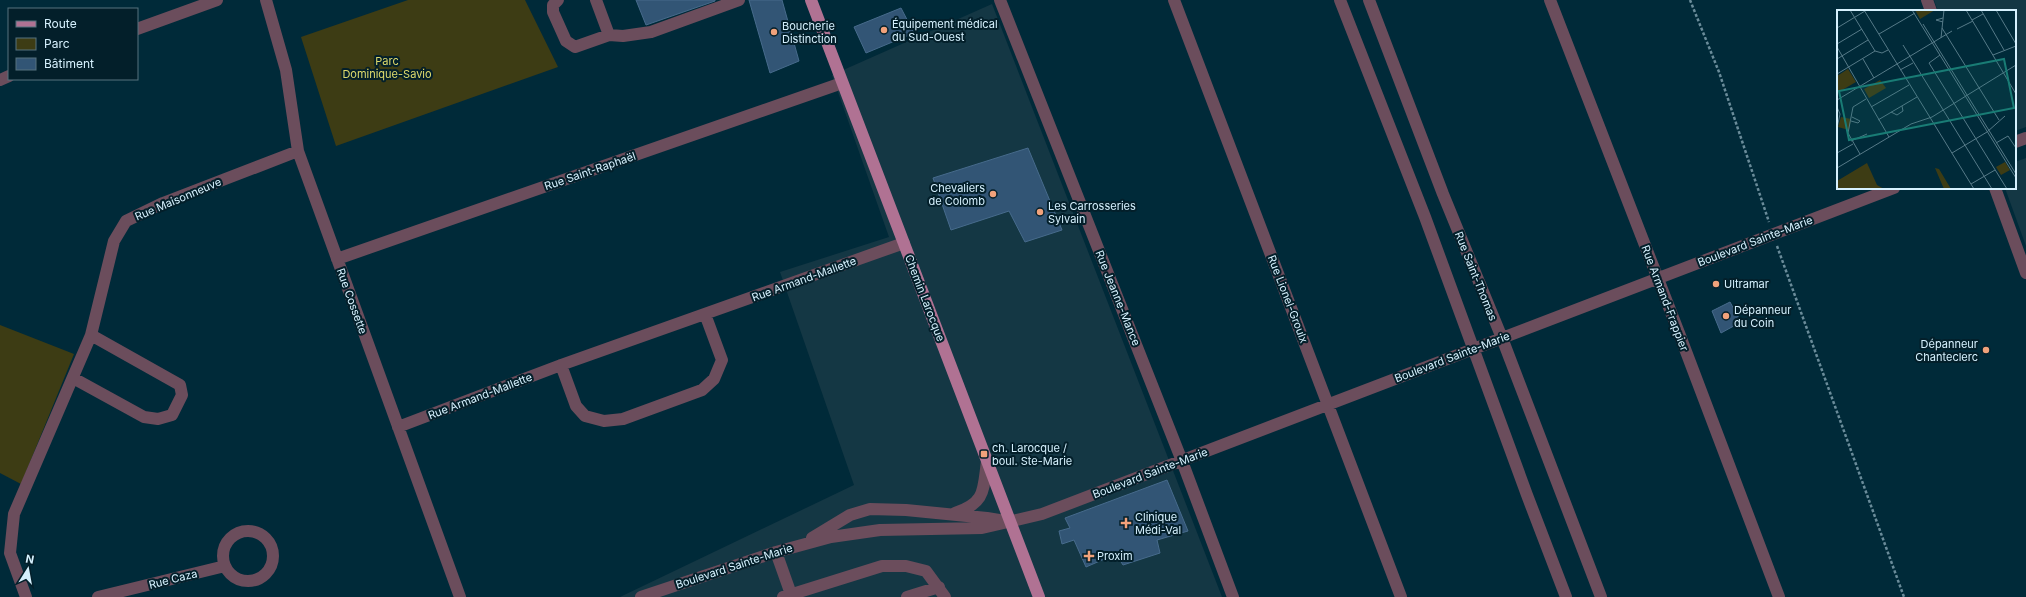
<svg xmlns="http://www.w3.org/2000/svg" width="2026" height="597" font-family="Inter,sans-serif">
  <rect width="100%" height="100%" fill="#002a39"/>
  <path fill="#143744" d="M 1934,0 L 2026,0 L 2026,127 L 2015,131 L 2015,11 L 1938,11 Z
    M 992,4 L 1222,597 L 620,597 L 854,485 L 780,272 L 889,237 L 832,75 Z
    M 2026,158 L 2026,246 L 2005,188 L 2015,188 L 2015,162 Z"/>
  <path fill="#3d3c14" d="M 408,0 L 525,0 L 558,67 L 336,146 L 301,37 Z
    M 0,325 L 74,354 L 21,484 L 0,473 Z"/>
  <path fill="#325575" stroke="#476b8c" d="M 636,0 L 715,0 L 715,1 L 646,25 Z
    M 749,0 L 782,0 L 799,61 L 770,73 Z
    M 901,8 L 914,33 L 866,53 L 854,27 Z
    M 1028,148 L 1062,230 L 1025,242 L 1009,211 L 951,230 L 933,178 Z
    M 1730,302 L 1741,322 L 1721,333 L 1712,311 Z
    M 1167,480 L 1188,531 L 1157,540 L 1160,553 L 1123,565 L 1116,554 L 1086,567 L 1074,540 L 1062,544 L 1059,531 L 1070,528 L 1065,518 Z"/>
  <g fill="none" stroke-linecap="round" stroke-linejoin="round">
    <path stroke="#6a8c9a" stroke-width="2.5" stroke-dasharray="3 2" stroke-linecap="butt" d="M 1690,0 L 1719,72 L 1769,222
      M 1777,246 L 1904,597"/>
    <path stroke="#6b4d5c" stroke-width="12" d="M 266,0 L 286,70 L 298,151 L 460,597
      M 558,0 L 553,5 L 553,12 L 566,41 L 575,47 L 609,35 L 623,36 L 651,32 L 739,0
      M 596,0 L 609,35
      M 1000,0 L 1182,461 L 1233,597
      M 1174,0 L 1401,597
      M 1340,0 L 1425,217 L 1527,495 L 1566,597
      M 1369,0 L 1443,194 L 1502,338 L 1601,597
      M 1550,0 L 1679,333 L 1779,597
      M 1927,0 L 1931,11
      M 137,29 L 217,0
      M 0,80 L 9,76
      M 2015,142 L 2026,138
      M 1995,188 L 2026,273
      M 337,259 L 842,83
      M 561,365 L 576,406 L 585,416 L 604,421 L 623,419 L 702,390 L 714,379 L 722,360 L 705,314
      M 73,378 L 144,417 L 158,419 L 172,415 L 182,395 L 180,385 L 91,335
      M 398,427 L 561,365 L 904,243
      M 955,513 C 986,503 983,490 987,461
      M223 556a25 25 0 1 1 50 0a25 25 0 1 1-50 0Z
      M 812,538 L 850,515 L 870,509 L 906,510 L 987,518 L 1005,521
      M 776,552 L 792,597
      M 26,597 L 10,553 L 14,514 L 91,335 L 114,241 L 126,221 L 163,203 L 298,151
      M 98,597 L 225,566
      M 641,597 L 776,552 L 831,537 L 880,530 L 982,528 L 1042,514 L 1894,188
      M 783,597 L 882,566 L 906,566 L 926,571 L 945,597
      M 907,597 L 939,587"/>
    <path stroke="#b07293" stroke-width="12" d="M 811,0 L 1039,597"/>
  </g>
  <g fill="#f1a27b" stroke="#031f2a" stroke-width="1.5">
    <circle cx="884" cy="30" r="4"/>
    <circle cx="774" cy="32" r="4"/>
    <circle cx="993" cy="194" r="4"/>
    <circle cx="1040" cy="212" r="4"/>
    <circle cx="1716" cy="284" r="4"/>
    <circle cx="1726" cy="316" r="4"/>
    <circle cx="1986" cy="350" r="4"/>
    <rect x="980" y="450" width="8" height="8" rx="2"/>
    <path d="M1124 517h4v4h4v4h-4v4h-4v-4h-4v-4h4z"/>
    <path d="M1087 550h4v4h4v4h-4v4h-4v-4h-4v-4h4z"/>
  </g>
  <g text-anchor="middle" dominant-baseline="central" stroke-width="4" stroke-linejoin="round" paint-order="stroke">
    <g font-size="11" fill="#d6f1fe" stroke="#031f2a" text-anchor="start">
      <text x="892" y="24">Équipement médical<tspan x="892" dy="13">du Sud-Ouest</tspan></text>
      <text x="782" y="26">Boucherie<tspan x="782" dy="13">Distinction</tspan></text>
      <text x="985" y="188" text-anchor="end">Chevaliers<tspan x="985" dy="13">de Colomb</tspan></text>
      <text x="1048" y="206">Les Carrosseries<tspan x="1048" dy="13">Sylvain</tspan></text>
      <text x="1724" y="284">Ultramar</text>
      <text x="1734" y="310">Dépanneur<tspan x="1734" dy="13">du Coin</tspan></text>
      <text x="1978" y="344" text-anchor="end">Dépanneur<tspan x="1978" dy="13">Chanteclerc</tspan></text>
      <text x="992" y="448">ch. Larocque /<tspan x="992" dy="13">boul. Ste-Marie</tspan></text>
      <text x="1135" y="517">Clinique<tspan x="1135" dy="13">Médi-Val</tspan></text>
      <text x="1097" y="556">Proxim</text>
    </g>
    <g font-size="11" fill="#dfdb6c" stroke="#031f2a">
      <text x="387" y="61">Parc<tspan x="387" dy="13">Dominique-Savio</tspan></text>
    </g>
    <g font-size="11" fill="#d6f1fe" stroke="#031f2a">
      <text transform="translate(590 171) rotate(-19)">Rue Saint-Raphaël</text>
      <text transform="translate(178 199) rotate(-23)">Rue Maisonneuve</text>
      <text transform="translate(1755 241) rotate(-21)">Boulevard Sainte-Marie</text>
      <text transform="translate(1476 276) rotate(68)">Rue Saint-Thomas</text>
      <text transform="translate(804 279) rotate(-20)">Rue Armand-Mallette</text>
      <text transform="translate(925 298) rotate(69)">Chemin Larocque</text>
      <text transform="translate(1118 298) rotate(68)">Rue Jeanne-Mance</text>
      <text transform="translate(1665 298) rotate(69)">Rue Armand-Frappier</text>
      <text transform="translate(1288 299) rotate(69)">Rue Lionel-Groulx</text>
      <text transform="translate(352 301) rotate(70)">Rue Cossette</text>
      <text transform="translate(1452 357) rotate(-21)">Boulevard Sainte-Marie</text>
      <text transform="translate(480 396) rotate(-21)">Rue Armand-Mallette</text>
      <text transform="translate(1150 473) rotate(-21)">Boulevard Sainte-Marie</text>
      <text transform="translate(734 566) rotate(-18)">Boulevard Sainte-Marie</text>
      <text transform="translate(173 579) rotate(-14)">Rue Caza</text>
    </g>
  </g>
  <g transform="translate(1837 10)">
    <rect width="179" height="179" fill="#002a39"/>
    <path d="M 78,0 L 98,0 L 83,9 ZM 11,59 L 19,72 L 0,83 L 0,66 ZM 43,70 L 49,78 L 32,88 L 27,79 ZM 4,107 L 14,109 L 12,120 L 1,117 ZM 168,152 L 173,160 L 164,165 L 159,157 ZM 30,153 L 40,175 L 47,179 L 0,179 L 0,171 ZM 98,158 L 102,159 L 114,179 L 107,179 Z" fill="#3d3c14"/>
    <path fill="none" stroke="#567a88" stroke-width="1" d="M 13,0 L 38,41M 27,0 L 137,179M 75,0 L 179,168M 129,0 L 179,84M 144,0 L 167,40M 159,0 L 179,34M 135,10 L 146,4M 106,12 L 99,10 L 106,8M 86,14 L 179,164M 0,18 L 28,1M 105,18 L 162,110M 120,19 L 136,11M 42,24 L 78,3M 104,28 L 107,0M 0,34 L 25,19M 66,35 L 155,179M 0,37 L 52,127M 103,45 L 92,53 L 170,179M 156,45 L 179,36M 0,49 L 31,30M 26,49 L 37,68M 63,60 L 76,53M 0,64 L 38,41 L 45,43 L 51,40M 0,90 L 115,21M 0,97 L 3,104 L 0,118M 34,97 L 72,75M 54,102 L 60,105 L 66,101 L 65,96M 41,110 L 80,87M 14,111 L 21,113 L 23,111 L 15,107M 14,131 L 30,124M 159,133 L 171,126 L 179,138M 0,143 L 16,134M 115,143 L 150,122 L 168,106M 23,144 L 11,123 L 16,97 L 29,89M 0,158 L 74,114 L 95,107 L 179,55M 134,174 L 158,160"/>
    <path fill="#197c75" fill-opacity="0.15" stroke="#197c75" stroke-width="2" d="M 167,49 L 177,98 L 12,130 L 2,81 Z"/>
    <rect width="179" height="179" fill="none" stroke="#d6f1fe" stroke-width="2"/>
  </g>
  <rect x="8" y="8" width="130" height="72" fill="#031f2a" stroke="#57737f"/>
  <rect x="16" y="21" width="20" height="6" fill="#b07293" stroke="#57737f"/>
  <text x="44" y="28" font-size="12" fill="#d6f1fe">Route</text>
  <rect x="16" y="38" width="20" height="12" fill="#3d3c14" stroke="#57737f"/>
  <text x="44" y="48" font-size="12" fill="#d6f1fe">Parc</text>
  <rect x="16" y="58" width="20" height="12" fill="#325575" stroke="#57737f"/>
  <text x="44" y="68" font-size="12" fill="#d6f1fe">Bâtiment</text>
  <g transform="translate(28 569) rotate(11)" stroke="#031f2a" stroke-width="3" paint-order="stroke">
  <path d="M0-3L7 15L0 10L-7 15Z" fill="#d6f1fe"/>
  <text y="-6" font-size="11" font-weight="bold" text-anchor="middle" fill="#d6f1fe">N</text>
  </g>
</svg>
